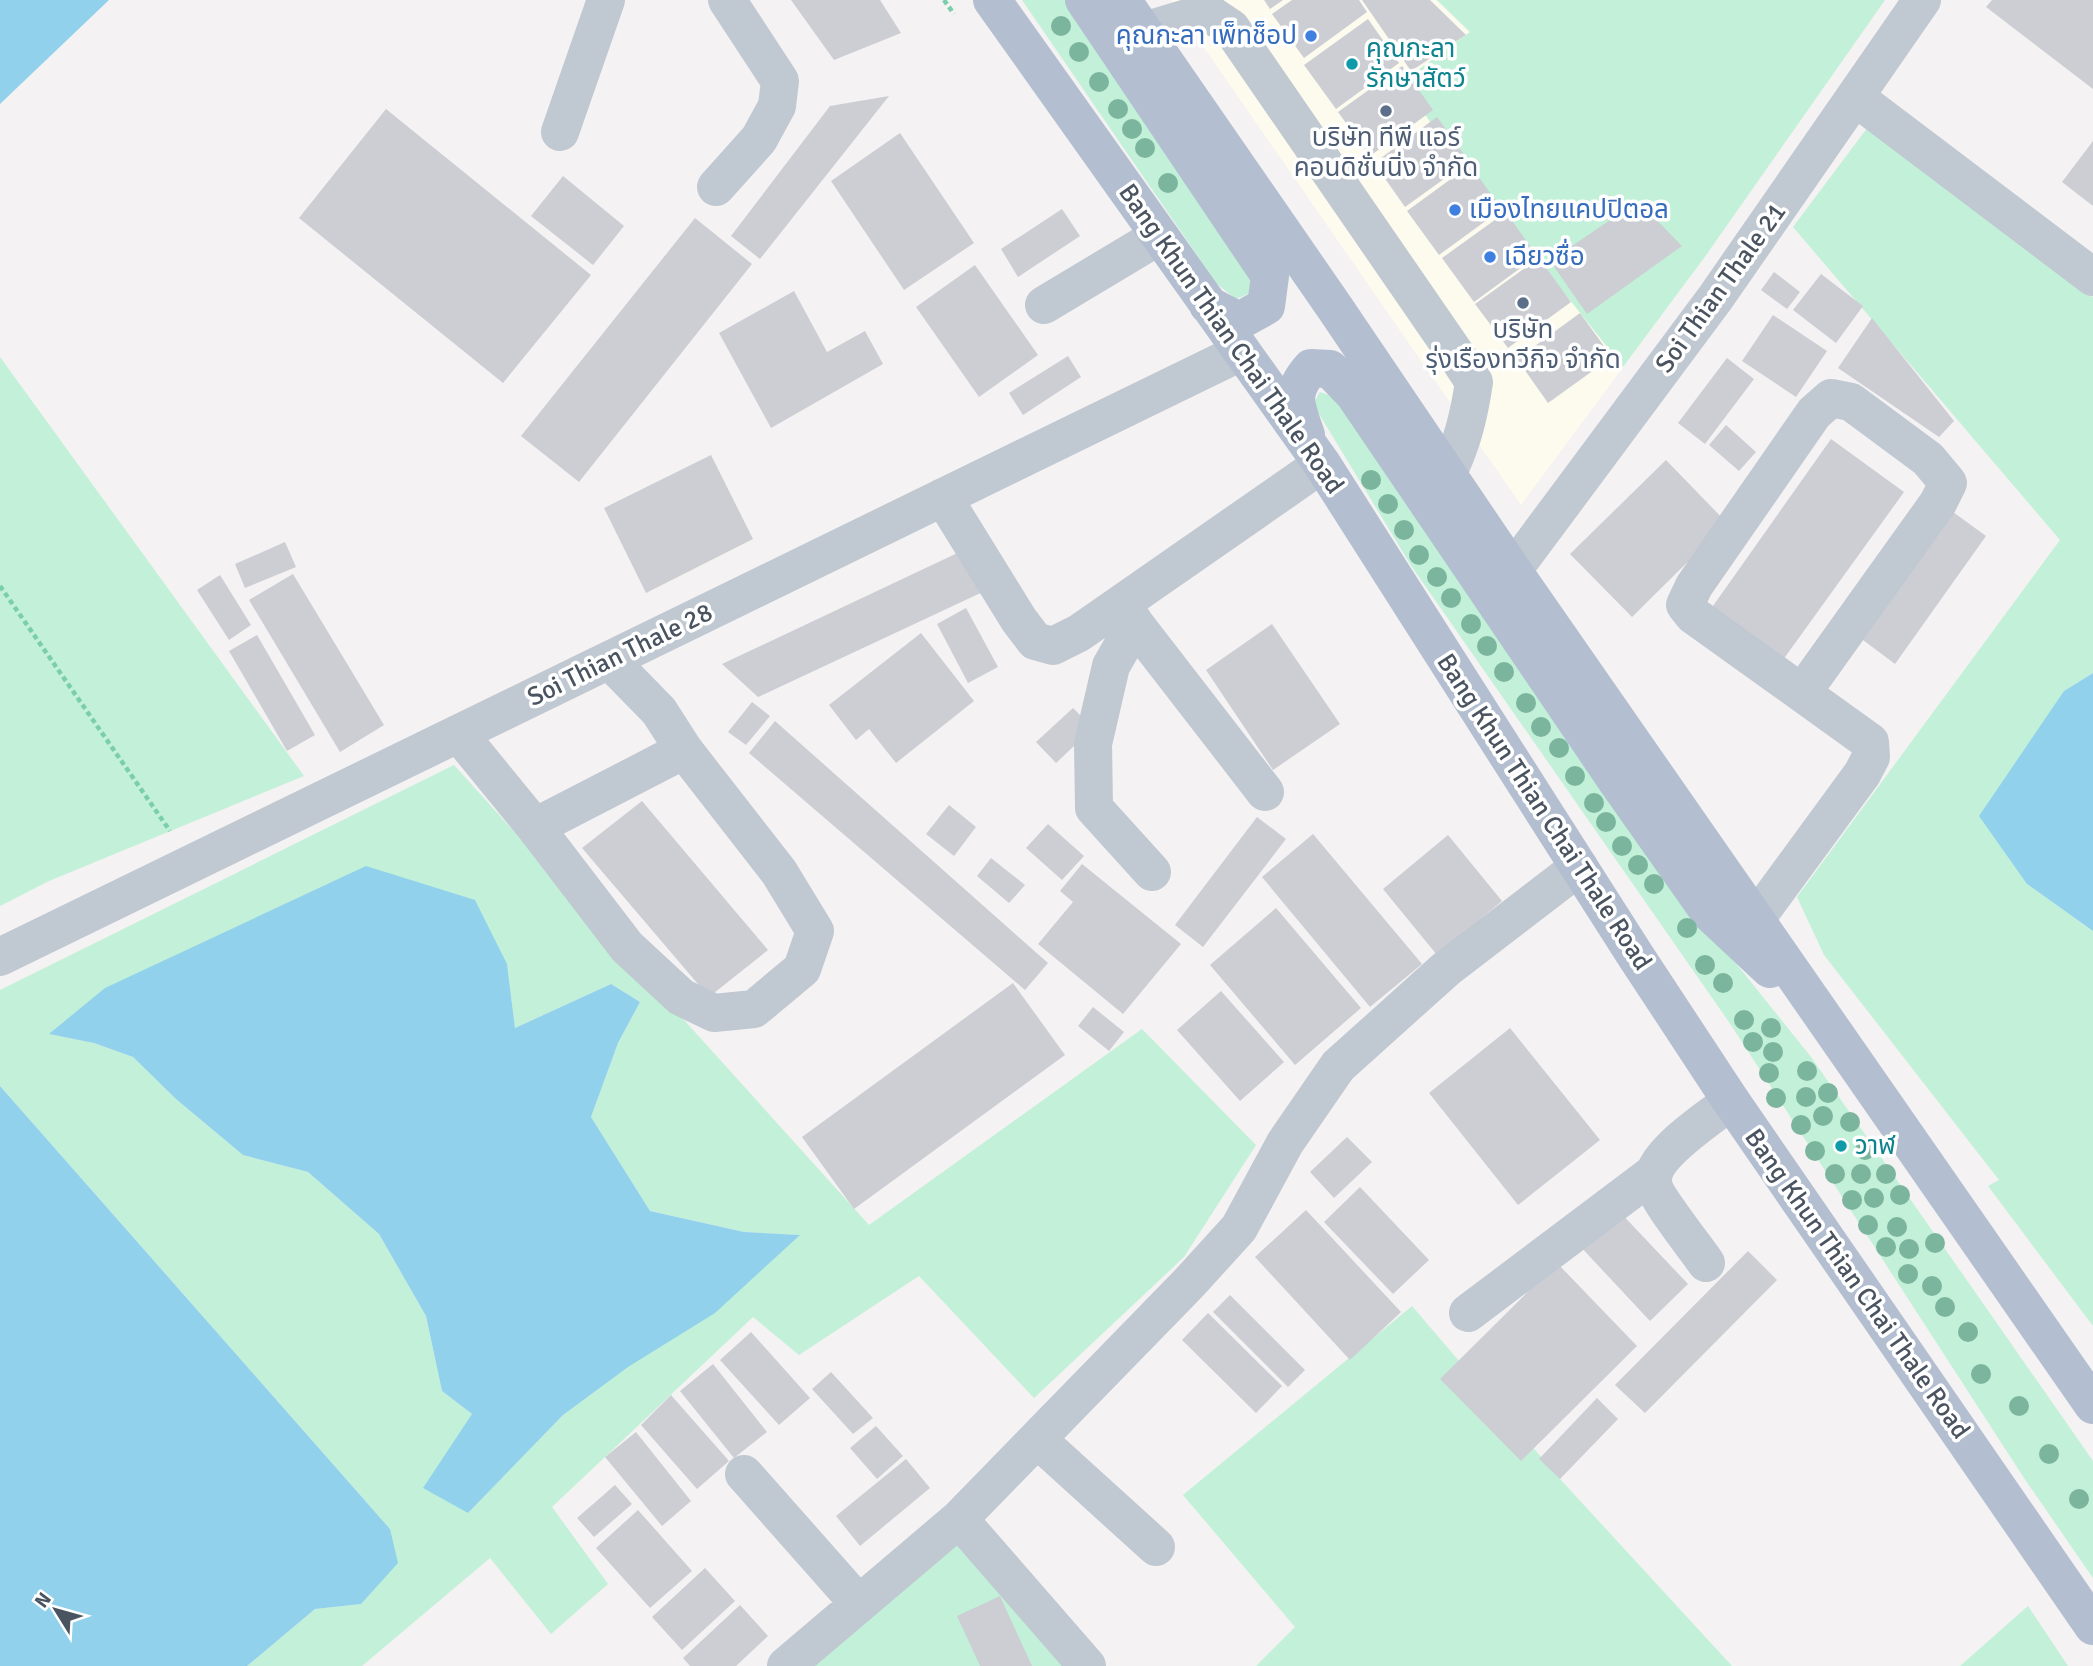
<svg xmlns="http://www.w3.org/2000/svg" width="2093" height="1666" font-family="Signika,'Noto Sans Thai',sans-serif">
  <rect width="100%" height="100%" fill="#f4f2f2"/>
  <path fill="#fdfaee" d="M 1171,0 L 1436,0 L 1704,258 L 1521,505 Z"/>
  <path fill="#c3f0d8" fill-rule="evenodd" d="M 1022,0 L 1070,0 L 1255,277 L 1253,292 L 1236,299 L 1217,284 Z
    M 1437,0 L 1885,0 L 1704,258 L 1623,367 L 1436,131 L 1403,81 L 1470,32 Z
    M 1868,127 L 2093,297 L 2093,673 L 2064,691 L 2027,884 L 2093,931 L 2093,1326 L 1988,1186 L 1999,1180 L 1824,955 L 1797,897 L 2060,540 L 1793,227 Z
    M 0,357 L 304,776 L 49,881 L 0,906 Z
    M 1320,392 L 1334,397 L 1678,891 L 1811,1057 L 2093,1461 L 2093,1578 L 2024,1478 L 1729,1022 L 1412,567 L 1313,404 Z
    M 454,765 L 869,1225 L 1142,1029 L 1256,1145 L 1184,1257 L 1034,1398 L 919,1276 L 799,1355 L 753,1317 L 552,1507 L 608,1584 L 551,1634 L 490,1558 L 362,1666 L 247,1666 L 315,1609 L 361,1604 L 390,1529 L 0,1086 L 0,990 ZM 507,964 L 515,1028 L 611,984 L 640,1002 L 618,1043 L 591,1117 L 650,1211 L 744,1232 L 799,1235 L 563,1415 L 468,1513 L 472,1414 L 442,1391 L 426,1316 L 379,1234 L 308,1172 L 243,1155 L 176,1099 L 133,1057 L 94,1043 L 50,1034 Z
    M 1412,1306 L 1560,1479 L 1732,1666 L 1256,1666 L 1295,1627 L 1183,1495 Z
    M 982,1519 L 1093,1666 L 815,1666 Z
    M 2028,1606 L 2068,1666 L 1960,1666 Z"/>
  <path fill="#91d1ec" d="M 0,0 L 109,0 L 0,104 Z
    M 2093,673 L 2093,931 L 2027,884 L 1979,816 L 2064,691 Z
    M 366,866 L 475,900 L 507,964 L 515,1028 L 611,984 L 640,1002 L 618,1043 L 591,1117 L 650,1211 L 744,1232 L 800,1235 L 715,1313 L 628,1367 L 563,1415 L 468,1513 L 423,1488 L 472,1414 L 442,1391 L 426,1316 L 379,1234 L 308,1172 L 243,1155 L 176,1099 L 133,1057 L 94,1043 L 49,1034 L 105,988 Z
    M 0,1086 L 390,1529 L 398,1563 L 361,1604 L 315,1609 L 247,1666 L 0,1666 Z"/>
  <path fill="#ccced4" d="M 791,0 L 880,0 L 901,33 L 834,60 Z
    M 1264,0 L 1283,0 L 1270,9 Z
    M 1292,0 L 1359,0 L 1367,12 L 1304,58 L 1272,14 Z
    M 1362,0 L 1430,0 L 1466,35 L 1411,71 Z
    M 1992,0 L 2093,0 L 2093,89 L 1986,7 Z
    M 1368,19 L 1399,63 L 1336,109 L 1304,65 Z
    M 1402,66 L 1433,110 L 1370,156 L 1338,112 Z
    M 889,96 L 760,259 L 731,236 L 830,106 Z
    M 386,109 L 591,275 L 503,383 L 299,218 Z
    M 1437,117 L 1469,161 L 1405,207 L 1374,163 Z
    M 900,133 L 974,243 L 904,290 L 831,181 Z
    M 2093,141 L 2093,206 L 2062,182 Z
    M 1470,165 L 1502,209 L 1439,255 L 1407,211 Z
    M 563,176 L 624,226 L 593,265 L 531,216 Z
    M 1638,201 L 1682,246 L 1587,314 L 1550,261 Z
    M 1062,209 L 1080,236 L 1018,277 L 1001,249 Z
    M 1506,212 L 1537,256 L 1474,302 L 1442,258 Z
    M 695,218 L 752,264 L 579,482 L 521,436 Z
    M 1539,258 L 1571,302 L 1508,348 L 1475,304 Z
    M 975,265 L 1038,355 L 979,397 L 916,307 Z
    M 1774,272 L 1800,292 L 1787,309 L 1761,290 Z
    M 1821,274 L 1863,306 L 1836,343 L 1793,310 Z
    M 794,291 L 827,352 L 865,331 L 883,364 L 771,428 L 719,333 Z
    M 1580,313 L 1612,357 L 1548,403 L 1517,359 Z
    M 1773,315 L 1827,351 L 1796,397 L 1742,361 Z
    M 1872,318 L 1954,421 L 1939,437 L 1838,368 Z
    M 1068,356 L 1081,377 L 1023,415 L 1009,393 Z
    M 1727,358 L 1754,379 L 1705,444 L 1678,423 Z
    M 1726,425 L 1756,452 L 1739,471 L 1709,445 Z
    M 1831,439 L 1904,492 L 1780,664 L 1708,613 Z
    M 711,455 L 753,539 L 646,593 L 604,508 Z
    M 1666,460 L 1727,523 L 1632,617 L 1570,554 Z
    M 1953,512 L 1986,536 L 1895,664 L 1863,640 Z
    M 285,542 L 296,567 L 245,588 L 235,564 Z
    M 968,548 L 987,590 L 758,697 L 722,664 Z
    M 293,574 L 384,725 L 340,752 L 249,600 Z
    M 220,575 L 251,625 L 229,640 L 197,590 Z
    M 966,608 L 998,667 L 968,683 L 937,624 Z
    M 1272,624 L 1340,724 L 1273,770 L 1206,670 Z
    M 921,633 L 974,701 L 896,763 L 869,729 L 856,740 L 829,705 Z
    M 257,635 L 315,735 L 287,751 L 229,651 Z
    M 752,702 L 770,716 L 746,745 L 728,732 Z
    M 1073,708 L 1093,728 L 1056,763 L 1036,742 Z
    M 775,721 L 1048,963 L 1025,990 L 749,753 Z
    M 642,801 L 768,950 L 709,997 L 582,848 Z
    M 949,805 L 976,827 L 954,856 L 926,834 Z
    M 1257,817 L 1286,839 L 1203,947 L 1175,925 Z
    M 1048,824 L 1084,856 L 1062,880 L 1026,848 Z
    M 1313,834 L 1422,964 L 1370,1007 L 1262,877 Z
    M 1448,835 L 1502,901 L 1437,955 L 1383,889 Z
    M 991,858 L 1025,885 L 1009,903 L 977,876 Z
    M 1082,864 L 1181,944 L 1123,1014 L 1038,944 L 1073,902 L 1060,891 Z
    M 1276,908 L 1361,1008 L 1295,1065 L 1210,965 Z
    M 1013,983 L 1065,1055 L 854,1209 L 802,1137 Z
    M 1221,991 L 1284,1062 L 1240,1101 L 1177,1030 Z
    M 1093,1007 L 1124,1032 L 1109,1051 L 1078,1026 Z
    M 1510,1028 L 1600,1140 L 1518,1205 L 1429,1093 Z
    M 1347,1137 L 1372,1162 L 1334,1198 L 1310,1172 Z
    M 1360,1187 L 1429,1260 L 1393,1294 L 1324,1222 Z
    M 1616,1208 L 1688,1284 L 1650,1321 L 1578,1244 Z
    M 1306,1210 L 1401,1312 L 1350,1360 L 1255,1257 Z
    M 1748,1251 L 1777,1280 L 1645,1413 L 1615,1385 Z
    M 1557,1263 L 1637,1346 L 1521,1461 L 1440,1379 Z
    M 1230,1295 L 1305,1370 L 1288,1387 L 1213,1312 Z
    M 1208,1313 L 1282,1386 L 1256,1413 L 1182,1340 Z
    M 751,1332 L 810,1398 L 779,1425 L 720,1360 Z
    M 713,1364 L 767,1432 L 734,1458 L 680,1391 Z
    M 831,1372 L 873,1418 L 853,1434 L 812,1389 Z
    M 671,1395 L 729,1461 L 697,1489 L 641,1425 Z
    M 1597,1398 L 1618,1419 L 1560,1479 L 1539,1459 Z
    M 876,1426 L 903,1456 L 877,1479 L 850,1448 Z
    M 636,1432 L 691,1501 L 662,1526 L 605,1457 Z
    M 906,1459 L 930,1488 L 860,1546 L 836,1516 Z
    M 615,1485 L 632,1504 L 594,1537 L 577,1518 Z
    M 638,1510 L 692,1571 L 650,1608 L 596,1548 Z
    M 705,1568 L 735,1601 L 682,1650 L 652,1617 Z
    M 1000,1596 L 1032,1666 L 980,1666 L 957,1616 Z
    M 740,1605 L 768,1636 L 736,1666 L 690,1666 L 683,1658 Z"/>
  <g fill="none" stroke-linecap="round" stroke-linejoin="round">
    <path stroke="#7bceac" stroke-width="4.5" stroke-dasharray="5 3.5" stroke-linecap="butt" d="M 944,0 L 954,14
      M 0,586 L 170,831"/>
    <path stroke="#c0c8d1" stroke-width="38" d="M 1144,31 L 1207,12 L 1231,28 L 1457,356 L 1474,382 C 1469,416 1462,444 1447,475
      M 1855,97 L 2093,277
      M 560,132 L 606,0
      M 716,187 L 759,139 L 777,106 L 780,81 L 727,0
      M 1044,305 L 1159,236
      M 943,497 L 1019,620 L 1035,641 L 1053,646 L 1079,633 L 1322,464
      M 1513,570 L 1716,297 L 1922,0
      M 1124,606 L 1135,624 L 1265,792
      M 1135,624 L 1111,666 L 1093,744 L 1094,808 L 1152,872
      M 459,734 L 535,827 L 627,947 L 681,997 L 714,1013 L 754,1009 L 802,969 L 815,931 L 779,872 L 684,750 L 659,711 L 609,660
      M 535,827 L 684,750
      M 1755,920 L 1862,774 L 1871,757 L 1870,742 L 1693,615 L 1685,605 L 1694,586 L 1814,413 L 1831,398 L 1851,402 L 1928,459 L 1948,483 L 1938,503 L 1802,693
      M 0,957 L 1241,352
      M 1706,1263 C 1696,1248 1653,1195 1653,1181 C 1652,1154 1711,1117 1731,1101
      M 1468,1313 L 1654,1173
      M 1037,1439 L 1156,1547
      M 744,1474 L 859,1604
      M 786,1666 L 959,1519
      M 1087,1666 L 959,1519 L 1189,1283 L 1239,1228 L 1285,1143 L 1338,1066 L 1446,969 L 1579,867"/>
    <path stroke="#b3bfd0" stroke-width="38" d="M 992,0 L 1322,464 L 1635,955 L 1731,1101 L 2093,1626
      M 1084,0 L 1270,276 L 1266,306 L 1239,321 L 1208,305
      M 1122,0 L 1335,308 L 1504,558 L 2093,1405
      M 1306,435 C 1296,405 1288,394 1311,368 L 1330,369 L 1354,394 L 1616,780 L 1709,912 L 1770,969"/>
  </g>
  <g fill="#7cb59d">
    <circle cx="1061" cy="26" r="10"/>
    <circle cx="1079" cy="52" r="10"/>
    <circle cx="1099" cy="82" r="10"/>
    <circle cx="1118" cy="109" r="10"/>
    <circle cx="1132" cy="129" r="10"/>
    <circle cx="1145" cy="148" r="10"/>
    <circle cx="1168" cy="183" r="10"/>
    <circle cx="1371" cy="480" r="10"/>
    <circle cx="1388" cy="504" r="10"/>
    <circle cx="1404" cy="530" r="10"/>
    <circle cx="1419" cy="555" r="10"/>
    <circle cx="1437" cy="577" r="10"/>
    <circle cx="1451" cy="598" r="10"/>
    <circle cx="1471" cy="624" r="10"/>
    <circle cx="1487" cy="646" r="10"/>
    <circle cx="1504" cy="672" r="10"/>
    <circle cx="1526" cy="703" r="10"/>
    <circle cx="1541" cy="727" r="10"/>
    <circle cx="1559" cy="748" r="10"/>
    <circle cx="1575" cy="776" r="10"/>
    <circle cx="1594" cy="803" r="10"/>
    <circle cx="1606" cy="822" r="10"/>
    <circle cx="1622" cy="846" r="10"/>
    <circle cx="1638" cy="865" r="10"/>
    <circle cx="1654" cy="884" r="10"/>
    <circle cx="1687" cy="928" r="10"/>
    <circle cx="1705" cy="965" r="10"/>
    <circle cx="1723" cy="983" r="10"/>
    <circle cx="1744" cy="1020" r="10"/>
    <circle cx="1771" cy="1028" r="10"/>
    <circle cx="1753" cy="1042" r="10"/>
    <circle cx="1773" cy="1052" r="10"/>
    <circle cx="1807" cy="1071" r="10"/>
    <circle cx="1769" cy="1073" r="10"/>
    <circle cx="1828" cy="1093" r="10"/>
    <circle cx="1806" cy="1097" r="10"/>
    <circle cx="1776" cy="1098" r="10"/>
    <circle cx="1823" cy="1116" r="10"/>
    <circle cx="1850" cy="1122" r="10"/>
    <circle cx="1801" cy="1125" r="10"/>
    <circle cx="1865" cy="1150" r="10"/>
    <circle cx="1815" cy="1151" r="10"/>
    <circle cx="1835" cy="1174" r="10"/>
    <circle cx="1861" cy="1174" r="10"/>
    <circle cx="1886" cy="1174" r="10"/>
    <circle cx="1900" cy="1195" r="10"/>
    <circle cx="1874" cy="1198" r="10"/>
    <circle cx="1852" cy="1200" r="10"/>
    <circle cx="1868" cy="1225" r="10"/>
    <circle cx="1897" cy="1227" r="10"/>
    <circle cx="1935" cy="1243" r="10"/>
    <circle cx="1886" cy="1247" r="10"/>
    <circle cx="1909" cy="1249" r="10"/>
    <circle cx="1908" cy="1274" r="10"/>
    <circle cx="1932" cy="1286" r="10"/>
    <circle cx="1945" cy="1307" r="10"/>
    <circle cx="1968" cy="1332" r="10"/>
    <circle cx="1981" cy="1374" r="10"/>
    <circle cx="2019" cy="1406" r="10"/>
    <circle cx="2049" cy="1454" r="10"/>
    <circle cx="2079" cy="1499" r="10"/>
  </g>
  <g fill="#3f7fe0" stroke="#fff" stroke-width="2.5">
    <circle cx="1311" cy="36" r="7"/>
    <circle cx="1455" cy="210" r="7"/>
    <circle cx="1490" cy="257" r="7"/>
  </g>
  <g fill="#0f9aa8" stroke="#fff" stroke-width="2.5">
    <circle cx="1352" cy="64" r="7"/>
    <circle cx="1841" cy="1146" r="7"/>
  </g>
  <g fill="#5c6f8a" stroke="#fff" stroke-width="2.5">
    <circle cx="1386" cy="111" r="7"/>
    <circle cx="1523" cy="303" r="7"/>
  </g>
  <g text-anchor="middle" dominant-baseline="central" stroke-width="7" stroke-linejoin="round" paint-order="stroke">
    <g font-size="26" fill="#366cbe" stroke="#fff" text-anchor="start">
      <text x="1297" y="36" text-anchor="end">คุณกะลา เพ็ทช็อป</text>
      <text x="1469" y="210">เมืองไทยแคปปิตอล</text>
      <text x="1504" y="257">เฉียวซื่อ</text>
    </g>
    <g font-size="26" fill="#0d838f" stroke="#fff" text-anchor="start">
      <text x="1366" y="49">คุณกะลา<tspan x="1366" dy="30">รักษาสัตว์</tspan></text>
      <text x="1855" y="1146">วาฬ</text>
    </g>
    <g font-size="26" fill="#4e5e75" stroke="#fff">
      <text x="1386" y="138">บริษัท ทีพี แอร์<tspan x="1386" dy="30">คอนดิชั่นนิ่ง จำกัด</tspan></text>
      <text x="1523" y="330">บริษัท<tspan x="1523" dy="30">รุ่งเรืองทวีกิจ จำกัด</tspan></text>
    </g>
    <g font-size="26" fill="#4a5460" stroke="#fff">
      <text transform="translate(1721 288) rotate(-54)">Soi Thian Thale 21</text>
      <text transform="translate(1231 339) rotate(55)">Bang Khun Thian Chai Thale Road</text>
      <text transform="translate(620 655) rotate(-26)">Soi Thian Thale 28</text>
      <text transform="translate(1544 812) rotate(57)">Bang Khun Thian Chai Thale Road</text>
      <text transform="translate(1857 1284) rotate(55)">Bang Khun Thian Chai Thale Road</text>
    </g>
  </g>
  <g transform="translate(56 1610) rotate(307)" stroke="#ffffff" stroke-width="5" paint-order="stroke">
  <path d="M0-5L12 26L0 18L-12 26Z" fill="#4a5460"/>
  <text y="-10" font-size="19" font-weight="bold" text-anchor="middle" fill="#4a5460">N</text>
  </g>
</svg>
